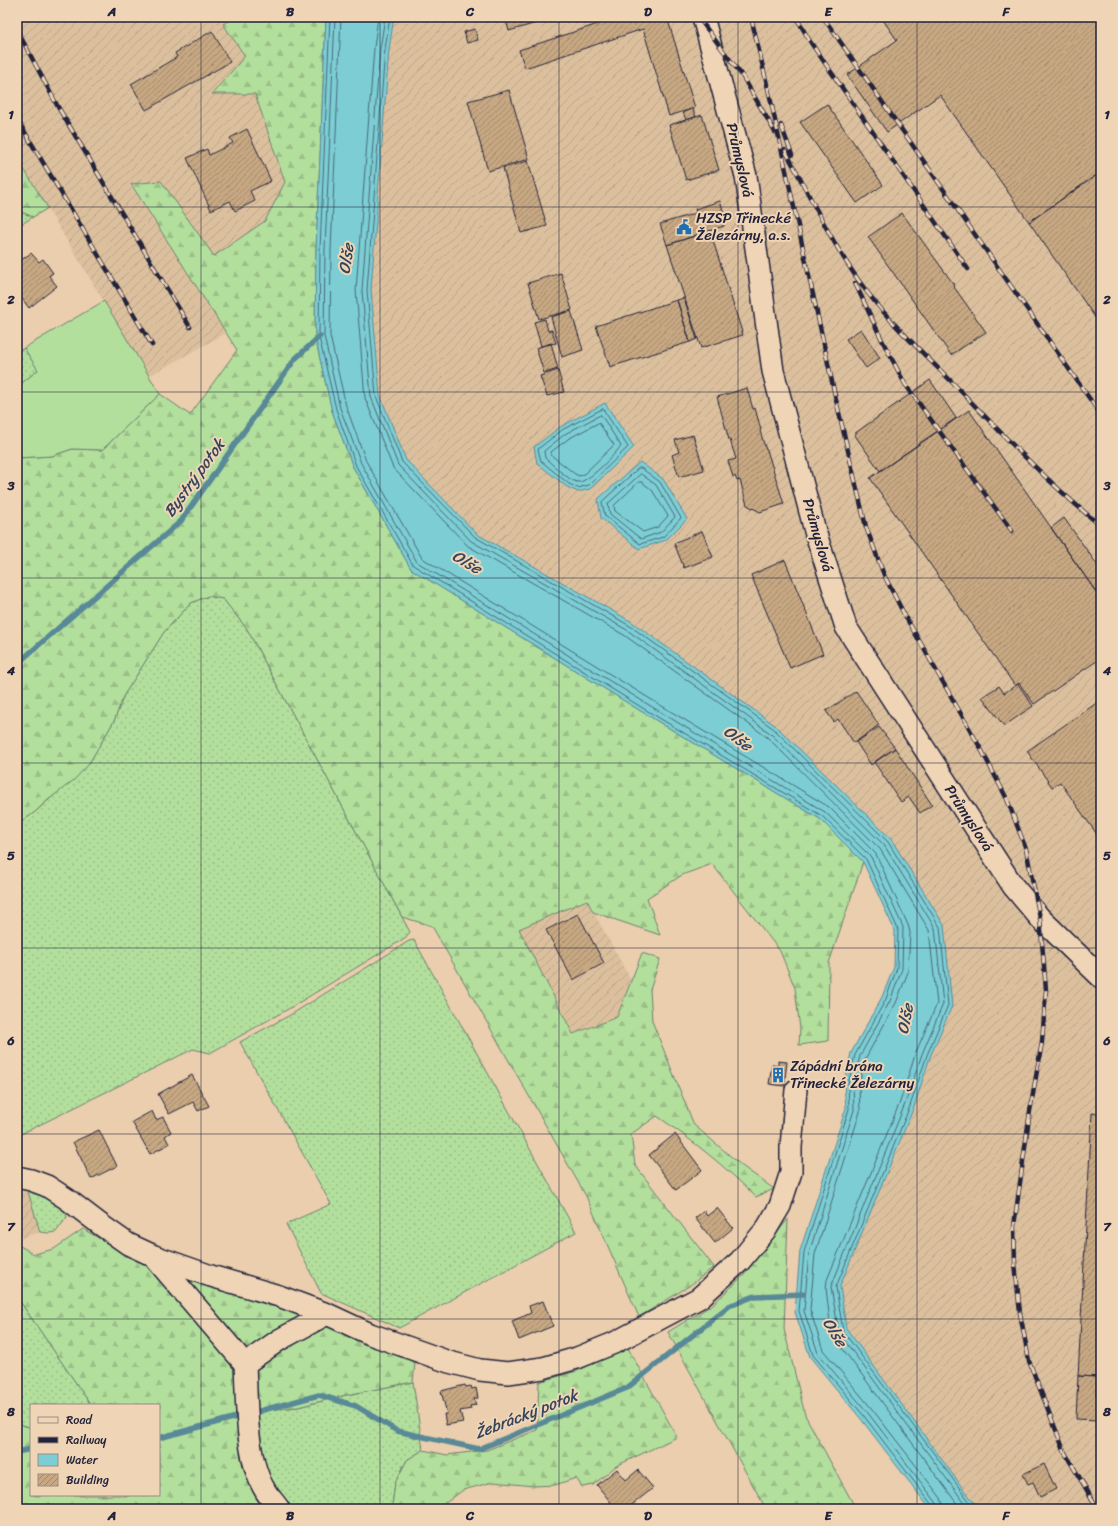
<svg xmlns="http://www.w3.org/2000/svg" width="1118" height="1526" font-family="Sriracha,sans-serif">
  <defs>
    <pattern id="industrial-furrows" width="10" height="10" patternUnits="userSpaceOnUse"><rect width="10" height="10" fill="#dcc09e"/><path d="M-1 1l2-2M0 10L10 0M9 11l2-2" fill="none" stroke="#bca589"/></pattern>
    <pattern id="grass-dots" width="8" height="8" patternUnits="userSpaceOnUse"><rect width="8" height="8" fill="#b3df9d"/><path d="M2 2h.1M6 6h.1" fill="none" stroke="#9abf88" stroke-width="1.8" stroke-linecap="round"/></pattern>
    <pattern id="forest-firs" width="22" height="20" patternUnits="userSpaceOnUse"><rect width="22" height="20" fill="#b3df9d"/><path d="M5 1l3.5 6h-7zM16 11l3.5 6h-7z" fill="#9abf88"/></pattern>
    <pattern id="building-hatch" width="6" height="6" patternUnits="userSpaceOnUse"><rect width="6" height="6" fill="#c7a882"/><path d="M-1 1l2-2M0 6l6-6M5 7l2-2" fill="none" stroke="#a1886c"/></pattern>
  </defs>
  <rect width="100%" height="100%" fill="#eacead"/>
  <filter id="ink" filterUnits="userSpaceOnUse"><feTurbulence type="fractalNoise" baseFrequency=".025" numOctaves="2"/><feDisplacementMap in="SourceGraphic" scale="8" xChannelSelector="R" yChannelSelector="G"/><feConvolveMatrix kernelMatrix="1 2 1 2 8 2 1 2 1" color-interpolation-filters="sRGB"/></filter>
  <g filter="url(#ink)">
    <path fill="url(#industrial-furrows)" d="M 17,17 L 237,17 L 223,24 L 245,56 L 213,94 L 255,94 L 285,182 L 265,221 L 214,257 L 161,181 L 131,184 L 226,333 L 149,376 L 17,158 Z
      M 394,17 L 1101,17 L 1101,1509 L 980,1509 L 964,1490 L 846,1328 L 840,1286 L 914,1107 L 930,1057 L 944,925 L 632,622 L 477,534 L 406,460 L 380,395 L 371,289 L 389,49 Z
      M 587,900 L 631,980 L 617,1017 L 573,1034 L 519,929 Z
      M 17,1187 L 27,1188 L 40,1232 L 18,1239 Z"/>
    <path fill="url(#grass-dots)" stroke="#6a806c" d="M 17,210 L 33,217 L 17,227 Z
      M 24,348 L 38,370 L 17,387 L 17,352 Z
      M 208,596 L 223,599 L 247,629 L 410,932 L 405,938 L 290,1008 L 210,1053 L 193,1049 L 19,1135 L 17,1135 L 17,825 L 35,812 L 88,765 L 114,721 L 124,695 L 164,632 L 191,603 Z
      M 414,940 L 576,1232 L 399,1328 L 321,1293 L 286,1224 L 331,1204 L 240,1042 L 292,1014 L 409,941 Z
      M 27,1188 L 36,1191 L 64,1209 L 67,1217 L 56,1232 L 49,1233 L 40,1232 Z
      M 17,1297 L 91,1405 L 31,1405 L 31,1428 L 17,1423 Z
      M 413,1382 L 423,1450 L 407,1460 L 395,1483 L 392,1506 L 374,1506 L 366,1509 L 291,1509 C 277,1494 266,1474 261,1454 C 258,1440 257,1425 255,1411 L 298,1407 L 346,1395 Z"/>
    <path fill="url(#forest-firs)" stroke="#6a806c" d="M 237,17 L 326,17 L 316,249 L 315,337 L 332,411 L 353,467 L 411,569 L 639,710 L 820,819 L 863,862 L 829,963 L 828,1041 L 799,1045 L 800,1029 L 795,988 L 780,951 L 712,864 L 682,875 L 647,898 L 660,935 L 593,912 L 587,900 L 519,929 L 573,1034 L 617,1017 L 642,953 L 660,959 L 650,990 L 652,1021 L 694,1125 L 742,1166 L 774,1189 L 756,1197 C 726,1167 692,1140 657,1116 L 631,1134 L 635,1165 L 714,1267 L 689,1286 L 639,1317 L 586,1196 L 432,926 L 402,917 L 247,629 L 223,599 L 208,596 L 191,603 L 164,632 L 124,695 L 114,721 L 88,765 L 74,780 L 48,800 L 35,812 L 17,825 L 17,458 L 52,456 L 72,449 L 102,450 L 160,394 L 190,415 L 237,350 L 131,184 L 161,181 L 214,256 L 265,221 L 285,182 L 255,94 L 212,94 L 245,56 L 223,24 Z
      M 17,158 L 48,208 L 33,217 L 17,210 Z
      M 788,1219 L 784,1329 L 805,1415 L 856,1509 L 761,1509 L 765,1507 L 668,1332 L 712,1305 L 744,1275 Z
      M 83,1229 L 131,1257 L 175,1274 L 276,1305 L 361,1336 L 415,1363 L 413,1382 L 346,1395 L 298,1407 L 255,1411 L 238,1420 L 250,1485 L 267,1509 L 17,1509 L 17,1423 L 31,1428 L 31,1495 L 159,1495 L 159,1405 L 91,1405 L 17,1297 L 17,1246 L 20,1246 L 34,1254 L 54,1249 Z
      M 628,1348 L 677,1437 L 616,1466 L 593,1485 L 582,1487 L 576,1478 L 555,1485 L 534,1486 L 493,1482 L 463,1490 L 447,1502 L 432,1509 L 398,1509 L 392,1506 L 395,1483 L 407,1460 L 423,1450 L 447,1455 L 487,1450 L 537,1430 L 539,1382 L 577,1371 Z"/>
    <path fill="#b3df9d" stroke="#6a806c" d="M 104,301 L 160,394 L 102,450 L 72,449 L 52,456 L 17,458 L 17,387 L 38,370 L 24,348 Z"/>
    <path fill="#7dced4" stroke="#598997" d="M 326,17 L 394,17 L 389,49 L 371,289 L 380,395 L 406,460 L 477,534 L 632,622 L 776,726 L 891,839 L 944,925 L 952,1006 L 930,1057 L 914,1107 L 840,1286 L 846,1328 L 964,1490 L 980,1509 L 930,1509 L 861,1419 L 810,1357 L 795,1312 L 800,1251 L 846,1108 L 844,1084 L 851,1053 L 882,997 L 894,967 L 895,931 L 863,862 L 820,819 L 639,710 L 411,569 L 353,467 L 332,411 L 315,337 L 316,249 Z
      M 605,403 L 634,447 L 590,489 L 578,492 L 567,487 L 537,463 L 534,447 L 560,427 Z
      M 640,462 L 663,479 L 687,519 L 666,540 L 639,549 L 601,518 L 598,499 Z"/>
    <g fill="none" stroke-linecap="round" stroke-linejoin="round">
      <path stroke="#466778" stroke-width="1" d="M 330,17 L 320,249 L 319,337 L 336,409 L 356,466 L 413,565 L 641,707 L 822,816 L 866,859 L 898,929 L 897,968 L 886,999 L 855,1055 L 848,1084 L 849,1109 L 804,1252 L 799,1311 L 813,1355 L 864,1416 L 932,1505 L 933,1509
        M 335,17 L 325,249 L 324,336 L 340,408 L 361,463 L 417,562 L 644,702 L 825,812 L 871,857 L 903,927 L 902,969 L 890,1001 L 860,1056 L 853,1084 L 854,1110 L 809,1253 L 804,1311 L 818,1353 L 868,1413 L 936,1502 L 938,1509
        M 341,17 L 331,250 L 330,336 L 346,406 L 366,461 L 422,558 L 647,697 L 829,807 L 876,854 L 908,925 L 910,932 L 908,972 L 896,1003 L 865,1059 L 859,1085 L 860,1112 L 815,1254 L 810,1310 L 823,1350 L 872,1409 L 941,1498 L 944,1509
        M 378,17 L 374,48 L 356,290 L 365,398 L 393,468 L 468,546 L 624,635 L 767,737 L 880,849 L 929,930 L 937,1004 L 916,1052 L 900,1102 L 827,1280 L 826,1288 L 831,1331 L 834,1337 L 961,1509
        M 385,17 L 380,49 L 362,290 L 371,397 L 398,465 L 471,541 L 627,630 L 770,733 L 884,845 L 935,928 L 943,1004 L 922,1054 L 905,1104 L 831,1287 L 839,1333 L 969,1509
        M 390,17 L 385,49 L 367,290 L 376,396 L 402,462 L 475,537 L 630,626 L 774,729 L 888,842 L 940,927 L 948,1005 L 927,1055 L 910,1106 L 836,1287 L 843,1331 L 975,1509
        M 603,409 L 628,447 L 589,485 L 578,488 L 569,484 L 541,461 L 538,449 L 562,430 Z
        M 601,415 L 621,446 C 615,454 588,483 578,482 C 570,482 552,464 545,458 L 544,451 L 565,434 Z
        M 599,423 L 614,445 L 583,475 L 579,476 L 575,474 L 551,455 L 551,452 L 568,439 Z
        M 639,468 L 641,468 L 660,482 L 681,518 L 663,537 L 640,544 L 605,516 L 602,502 Z
        M 641,474 L 656,485 L 675,517 L 661,532 L 641,539 L 610,514 L 608,504 Z
        M 639,482 L 642,482 L 652,490 L 668,516 L 658,527 L 643,532 L 615,511 L 614,506 Z"/>
      <path stroke="#598997" stroke-width="5.5" d="M 17,664 L 181,521 L 295,359 L 320,336
        M 252,1413 L 319,1395 L 356,1406 L 397,1431 L 479,1449 L 627,1388 L 729,1306 L 755,1296 L 803,1294
        M 159,1438 L 244,1415
        M 17,1452 L 31,1449"/>
    </g>
    <path fill="url(#building-hatch)" stroke="#22223b" d="M 505,17 L 557,17 L 509,31 Z
      M 619,17 L 667,17 L 695,108 L 669,116 L 643,29 L 525,68 L 519,50 Z
      M 881,17 L 1101,17 L 1101,172 L 1029,222 L 940,95 L 887,132 L 847,75 L 897,40 Z
      M 475,29 L 478,40 L 467,43 L 464,32 Z
      M 212,31 L 230,62 L 146,110 L 131,84 L 177,57 L 175,53 Z
      M 509,90 L 529,159 L 488,171 L 468,101 Z
      M 827,104 L 883,185 L 857,203 L 800,122 Z
      M 693,109 L 696,117 L 686,120 L 683,112 Z
      M 702,115 L 719,170 L 686,180 L 669,125 Z
      M 247,129 L 271,181 L 250,191 L 255,201 L 235,211 L 230,201 L 211,210 L 187,158 L 207,149 L 209,155 L 233,143 L 230,138 Z
      M 528,161 L 547,226 L 521,233 L 503,168 Z
      M 1101,172 L 1101,326 L 1029,222 Z
      M 720,201 L 724,213 L 720,214 L 724,226 L 667,245 L 660,224 L 696,213 L 695,209 Z
      M 902,213 L 955,286 L 954,287 L 986,332 L 951,355 L 868,237 Z
      M 710,231 L 743,335 L 701,348 L 667,245 Z
      M 31,253 L 39,262 L 43,259 L 53,273 L 49,276 L 57,286 L 29,308 L 17,292 L 17,263 Z
      M 561,273 L 572,310 L 539,319 L 528,283 Z
      M 684,298 L 697,339 L 690,342 L 677,300 Z
      M 677,300 L 690,342 L 610,367 L 596,326 Z
      M 571,311 L 583,350 L 562,357 L 551,317 Z
      M 545,319 L 548,331 L 552,330 L 556,343 L 541,346 L 534,322 Z
      M 861,329 L 880,358 L 866,368 L 846,339 Z
      M 551,343 L 558,369 L 544,373 L 536,348 Z
      M 558,370 L 564,392 L 547,396 L 540,376 Z
      M 930,380 L 956,418 L 880,471 L 854,434 Z
      M 747,388 L 753,409 L 755,408 L 761,430 L 760,431 L 766,450 L 767,450 L 784,504 L 760,512 L 747,505 L 740,480 L 737,481 L 735,476 L 733,477 L 728,461 L 736,459 L 730,440 L 729,440 L 717,397 Z
      M 969,410 L 1101,599 L 1101,658 L 1034,704 L 1019,683 L 1015,686 L 870,478 Z
      M 693,435 L 704,470 L 679,477 L 672,455 L 679,452 L 675,440 Z
      M 1064,518 L 1101,570 L 1101,599 L 1051,528 Z
      M 702,531 L 713,557 L 684,568 L 674,543 Z
      M 785,560 L 823,654 L 790,668 L 751,575 Z
      M 1018,684 L 1033,706 L 1004,726 L 982,697 L 999,686 L 1004,693 Z
      M 856,691 L 879,725 L 854,743 L 838,719 L 834,722 L 826,711 Z
      M 1101,700 L 1101,753 L 1098,756 L 1101,761 L 1101,840 L 1060,782 L 1052,787 L 1027,751 Z
      M 879,727 L 895,748 L 871,765 L 856,742 Z
      M 895,748 L 932,805 L 920,813 L 909,797 L 901,802 L 874,762 Z
      M 578,914 L 604,963 L 573,980 L 546,930 Z
      M 778,1061 L 787,1062 L 784,1086 L 769,1084 L 772,1064 L 778,1065 Z
      M 192,1075 L 209,1106 L 198,1111 L 193,1102 L 169,1114 L 158,1094 Z
      M 152,1111 L 156,1120 L 163,1117 L 171,1132 L 165,1136 L 169,1144 L 150,1154 L 132,1122 Z
      M 1092,1113 L 1101,1114 L 1101,1377 L 1078,1376 Z
      M 99,1130 L 117,1166 L 91,1179 L 73,1142 Z
      M 675,1134 L 702,1170 L 676,1190 L 649,1155 Z
      M 717,1208 L 733,1228 L 715,1243 L 695,1218 L 704,1211 L 707,1216 Z
      M 543,1301 L 553,1326 L 519,1340 L 512,1321 L 531,1313 L 529,1306 Z
      M 1078,1376 L 1097,1377 L 1097,1420 L 1076,1419 Z
      M 1097,1377 L 1101,1377 L 1101,1395 L 1096,1394 Z
      M 465,1385 L 466,1387 L 471,1386 L 472,1389 L 476,1388 L 478,1398 L 474,1399 L 476,1405 L 470,1406 L 471,1409 L 460,1411 L 463,1422 L 446,1425 L 444,1414 L 447,1414 L 441,1391 Z
      M 1044,1464 L 1056,1489 L 1040,1497 L 1033,1482 L 1028,1484 L 1023,1474 Z
      M 617,1469 L 626,1480 L 638,1470 L 653,1488 L 627,1509 L 616,1509 L 597,1485 Z"/>
    <g fill="none" stroke-linecap="round" stroke-linejoin="round">
      <g stroke="#22223b" stroke-width="24">
        <path id="minor" d="M 703,17 L 746,176 L 773,371 L 815,531 L 846,627 L 1013,886 L 1040,918 L 1101,977
          M 17,1177 L 31,1180 L 47,1186 L 67,1199 L 101,1225 L 128,1244 L 154,1256 L 211,1276 L 279,1296 L 327,1314 L 370,1334 L 449,1362 L 480,1370 L 508,1373 L 543,1368 L 577,1358 L 614,1343 L 699,1298 L 740,1261 L 767,1228 L 780,1206 L 791,1172 L 791,1147 L 796,1090
          M 154,1257 L 245,1364
          M 279,1509 C 275,1503 270,1498 266,1492 C 245,1459 247,1402 245,1364 L 279,1340 L 327,1314"/>
      </g>
      <use href="#minor" stroke="#efd4b6" stroke-width="21"/>
      <g stroke="#22223b" stroke-width="4.5">
        <path id="rail" d="M 698,17 L 743,77 L 775,132
          M 751,17 L 770,97 L 836,400 L 866,527 L 884,575 L 904,614 L 981,749 L 1007,799 L 1026,849 L 1040,918 L 1046,990 L 1042,1042 L 1030,1111 L 1014,1226 L 1015,1263 L 1020,1313 L 1029,1361 L 1052,1420 L 1065,1453 L 1098,1509
          M 796,17 L 811,43 L 968,269
          M 823,17 L 1101,415
          M 17,30 L 58,107 L 190,327
          M 17,119 L 152,345
          M 781,125 L 792,155
          M 785,150 C 809,194 830,240 859,281 C 885,318 919,349 951,381 C 999,431 1047,482 1101,526
          M 855,283 L 882,340 L 905,384 L 1012,531"/>
      </g>
      <use href="#rail" stroke="#efd4b6" stroke-width="3" stroke-dasharray="9" stroke-linecap="butt"/>
    </g>
  </g>
  <path fill="none" stroke="#22223b" stroke-width="1" stroke-opacity="0.55" d="M 201,17 L 201,1509M 380,17 L 380,1509M 559,17 L 559,1509M 738,17 L 738,1509M 917,17 L 917,1509M 17,207 L 1101,207M 17,392 L 1101,392M 17,578 L 1101,578M 17,763 L 1101,763M 17,948 L 1101,948M 17,1134 L 1101,1134M 17,1319 L 1101,1319"/>
  <defs>
    <g id="civic-bare" transform="scale(1.2)"><path d="M-.6-6.5H3V-4.5H.6V-3L4-1V1h2V6H-6V1h2V-1L-.6-3ZM-1.2 2.5V6h2.4V2.5Z" fill="#1f6fb2" stroke="#efd4b6" stroke-width="2.5" paint-order="stroke"/></g>
    <g id="building-bare" transform="scale(1.2)"><path d="M-4-6H4V6H1V3H-1V6H-4ZM-2.5-4.3h1.7v1.8h-1.7ZM.8-4.3h1.7v1.8H.8ZM-2.5-1h1.7V.8h-1.7ZM.8-1h1.7V.8H.8Z" fill="#1f6fb2" stroke="#efd4b6" stroke-width="2.5" paint-order="stroke"/></g>
  </defs>
  <g fill-rule="evenodd">
    <use href="#civic-bare" x="684" y="227"/>
    <use href="#building-bare" x="778" y="1075"/>
  </g>
  <g text-anchor="middle" dominant-baseline="central" stroke-width="4" stroke-linejoin="round" paint-order="stroke">
    <g font-size="15" fill="#22223b" stroke="#efd4b6">
      <text transform="translate(740 160) rotate(77)">Průmyslová</text>
      <text transform="translate(818 535) rotate(74)">Průmyslová</text>
      <text transform="translate(969 818) rotate(57)">Průmyslová</text>
    </g>
    <g font-size="15" fill="#22223b" stroke="#efd4b6" text-anchor="start">
      <text x="696" y="218">HZSP Třinecké<tspan x="696" dy="17">Železárny, a.s.</tspan></text>
      <text x="790" y="1066">Zápádní brána<tspan x="790" dy="17">Třinecké Železárny</tspan></text>
    </g>
    <g font-size="16" font-style="italic" fill="#34445a" stroke="#efd4b6">
      <text transform="translate(346 259) rotate(-82)">Olše</text>
      <text transform="translate(194 478) rotate(-54)">Bystrý potok</text>
      <text transform="translate(467 562) rotate(31)">Olše</text>
      <text transform="translate(738 738) rotate(37)">Olše</text>
      <text transform="translate(905 1019) rotate(-79)">Olše</text>
      <text transform="translate(835 1332) rotate(58)">Olše</text>
      <text transform="translate(526 1414) rotate(-21)">Žebrácký potok</text>
    </g>
  </g>
  <rect width="1118" height="1526" fill="none" stroke="#efd4b6" stroke-width="44"/>
  <rect x="30" y="1404" width="130" height="92" fill="#efd4b6" stroke="#9d8d85"/>
  <rect x="38" y="1417" width="20" height="6" fill="#efd4b6" stroke="#9d8d85"/>
  <text x="66" y="1424" font-size="12" fill="#22223b">Road</text>
  <rect x="38" y="1437" width="20" height="6" fill="#22223b" stroke="#9d8d85"/>
  <text x="66" y="1444" font-size="12" fill="#22223b">Railway</text>
  <rect x="38" y="1454" width="20" height="12" fill="#7dced4" stroke="#9d8d85"/>
  <text x="66" y="1464" font-size="12" fill="#22223b">Water</text>
  <rect x="38" y="1474" width="20" height="12" fill="url(#building-hatch)" stroke="#9d8d85"/>
  <text x="66" y="1484" font-size="12" fill="#22223b">Building</text>
  <rect x="22" y="22" width="1074" height="1482" fill="none" stroke="#22223b" stroke-width="1.5"/>
  <g font-size="13" text-anchor="middle" font-weight="bold" fill="#22223b">
    <text x="112" y="16">A</text>
    <text x="290" y="16">B</text>
    <text x="470" y="16">C</text>
    <text x="648" y="16">D</text>
    <text x="828" y="16">E</text>
    <text x="1006" y="16">F</text>
    <text x="11" y="119">1</text>
    <text x="1107" y="119">1</text>
    <text x="11" y="304">2</text>
    <text x="1107" y="304">2</text>
    <text x="11" y="490">3</text>
    <text x="1107" y="490">3</text>
    <text x="11" y="675">4</text>
    <text x="1107" y="675">4</text>
    <text x="11" y="860">5</text>
    <text x="1107" y="860">5</text>
    <text x="11" y="1045">6</text>
    <text x="1107" y="1045">6</text>
    <text x="11" y="1231">7</text>
    <text x="1107" y="1231">7</text>
    <text x="11" y="1416">8</text>
    <text x="1107" y="1416">8</text>
    <text x="112" y="1520">A</text>
    <text x="290" y="1520">B</text>
    <text x="470" y="1520">C</text>
    <text x="648" y="1520">D</text>
    <text x="828" y="1520">E</text>
    <text x="1006" y="1520">F</text>
  </g>
</svg>
